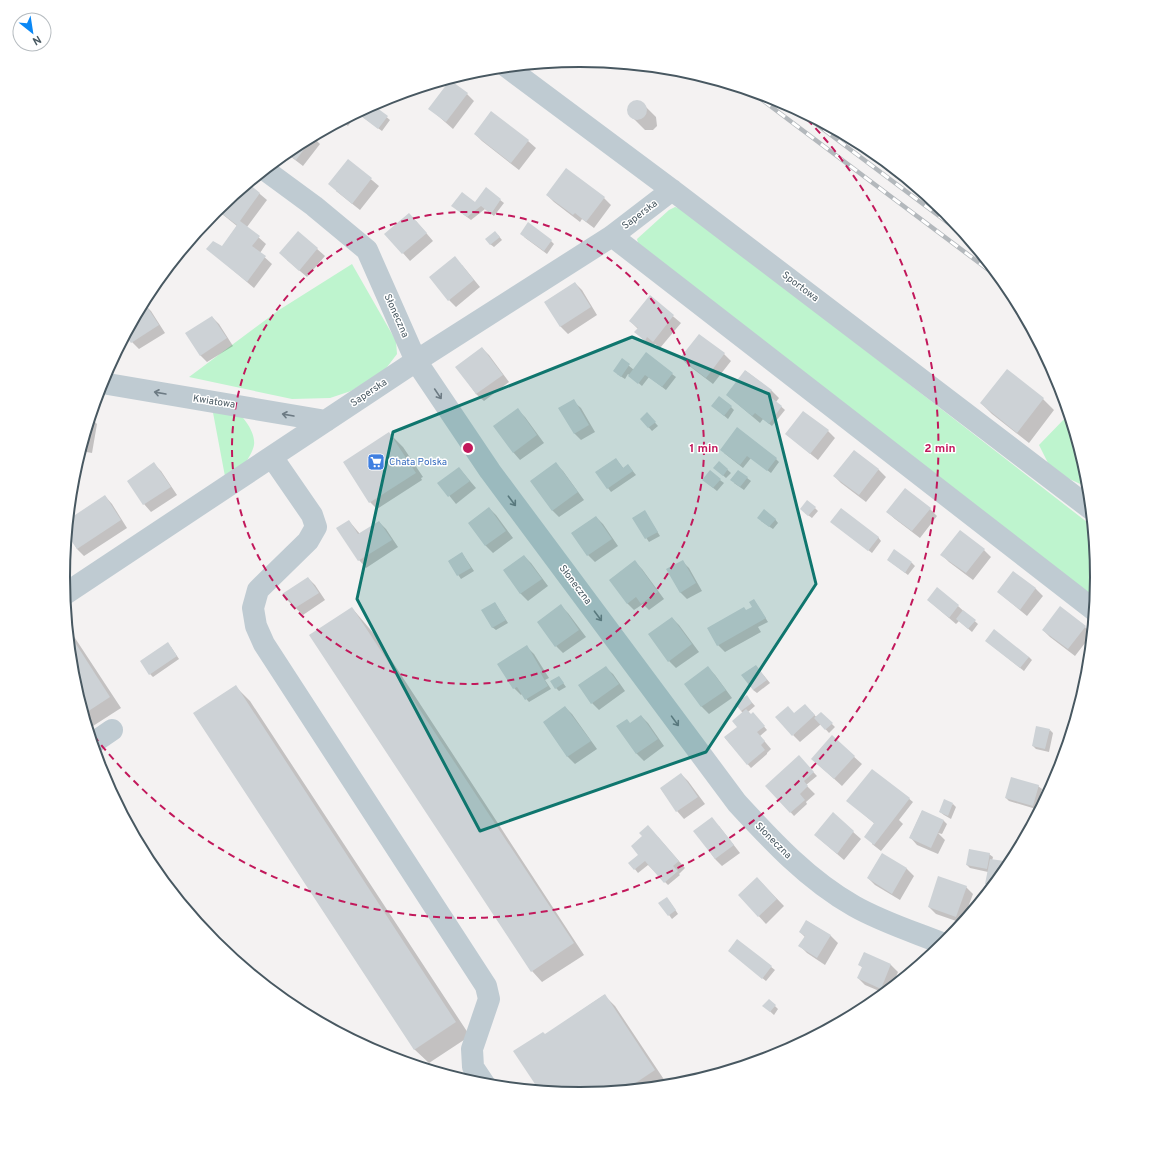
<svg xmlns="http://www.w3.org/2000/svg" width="1161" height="1154" font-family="Overpass,sans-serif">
  <rect width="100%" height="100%" fill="#f4f2f2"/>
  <path fill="#bef4ce" d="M 675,207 L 682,209 L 700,222 L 1092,526 L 1097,577 L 1095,602 L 639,247 L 637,239 L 669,210 Z
    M 352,264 L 396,341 L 397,354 L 384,371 L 351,391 L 330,398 L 292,399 L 189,377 L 279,310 Z
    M 211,402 C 216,403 225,403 229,405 C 241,413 256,431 254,445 C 252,457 235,477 227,487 Z
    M 1069,414 L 1077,441 L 1073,447 L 1086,470 L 1089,488 L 1052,471 L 1039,445 Z"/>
  <path fill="#0003" d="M 467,94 L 474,101 L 453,129 L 429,108 Z
    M 641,102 L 656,117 L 657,126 L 653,130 L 645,130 L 628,113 L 628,107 L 632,103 Z
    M 372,105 L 390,120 L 382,131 L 357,113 Z
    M 491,112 L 528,141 L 536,148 L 519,170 L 482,141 L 475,134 Z
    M 357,113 L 348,126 L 342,121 Z
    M 313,137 L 320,144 L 303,166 L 286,153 L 293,147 Z
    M 348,160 L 379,186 L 360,210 L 336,191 Z
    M 248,184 L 267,200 L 247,227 L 266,244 L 260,253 L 272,264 L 254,288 L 208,249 L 222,247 L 237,226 L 217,210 Z
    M 486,189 L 504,203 L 494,216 L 485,209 L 471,220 L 456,209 L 475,203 Z
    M 547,195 L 604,198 L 611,205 L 594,228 L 582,219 L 580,222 L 554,202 Z
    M 416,221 L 433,241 L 410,261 L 386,234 Z
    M 298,232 L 325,256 L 307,277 L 287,260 Z
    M 498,235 L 502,240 L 494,247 L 490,244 Z
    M 524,237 L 551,241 L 554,244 L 547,254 Z
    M 462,265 L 480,287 L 456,307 L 449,300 Z
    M 575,283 L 582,290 L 597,315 L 568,334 L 561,327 L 545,302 Z
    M 650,297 L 681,323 L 660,348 L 655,344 L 652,347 L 643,339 L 636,332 L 638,329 L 630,321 Z
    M 144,304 L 151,311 L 165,333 L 139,349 L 132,342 L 127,335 Z
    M 212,317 L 219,324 L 233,346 L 207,362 L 200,355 Z
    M 482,348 L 489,355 L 509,382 L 484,401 L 476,394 L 457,367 Z
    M 724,354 L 731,361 L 713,384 L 688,365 L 681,358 Z
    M 622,360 L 634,370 L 672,374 L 676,377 L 666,390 L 649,377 L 642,386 L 628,374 L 625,379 L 617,374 Z
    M 1007,370 L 1043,399 L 1054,410 L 1029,443 L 992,414 L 981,403 Z
    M 746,371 L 772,391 L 779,398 L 776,402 L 785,410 L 772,426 L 763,419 L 760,423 L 727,395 Z
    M 573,401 L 581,408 L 595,432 L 581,440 L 574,433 Z
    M 731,407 L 734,410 L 728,419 L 716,409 Z
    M 518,410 L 525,417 L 544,443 L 520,460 L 513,452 Z
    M 650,417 L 658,426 L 652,431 L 641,419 Z
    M 91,418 L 97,424 L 92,453 L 81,451 Z
    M 828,431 L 835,438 L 818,460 L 786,434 Z
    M 389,433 L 403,447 L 423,477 L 421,478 L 422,480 L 377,509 L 370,502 Z
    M 854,451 L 879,470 L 886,477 L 866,502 L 841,483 L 834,476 Z
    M 724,453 L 776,459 L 779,462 L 771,473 L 751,458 L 743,468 Z
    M 616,459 L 624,469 L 628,465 L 636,475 L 611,492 L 608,488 Z
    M 719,462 L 731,473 L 726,478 L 718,471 Z
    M 154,464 L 161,471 L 177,495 L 151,512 L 144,504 L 128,481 Z
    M 556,464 L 563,471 L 584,500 L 559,517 L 552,510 Z
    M 459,468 L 476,488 L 456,504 L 439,483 Z
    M 738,471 L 751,481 L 744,490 L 734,483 Z
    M 720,480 L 724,483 L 717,491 L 707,483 Z
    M 105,496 L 112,504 L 127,528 L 84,556 L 77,549 L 68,534 L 69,520 Z
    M 489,508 L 496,515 L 513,538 L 493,553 L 486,546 L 469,523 Z
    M 815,508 L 818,511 L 812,518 L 805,513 Z
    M 930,509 L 937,516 L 920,538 L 895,519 L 887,512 Z
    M 645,512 L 660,536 L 649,542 L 633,518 Z
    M 596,517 L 603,524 L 618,546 L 595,562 L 588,555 L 572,533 Z
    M 775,519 L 778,523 L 773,529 L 761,521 Z
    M 349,521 L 360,534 L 379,522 L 386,529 L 398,547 L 366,568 L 359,560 L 338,528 Z
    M 835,525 L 878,537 L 881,541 L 872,553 Z
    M 984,550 L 991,557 L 973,580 L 949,562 L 942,555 Z
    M 462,553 L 474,571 L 461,579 L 449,561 Z
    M 524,556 L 531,563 L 548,586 L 528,601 L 521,594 L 504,570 Z
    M 888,560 L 912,563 L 915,566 L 908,575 Z
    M 682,561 L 689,568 L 702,591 L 687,599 L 680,592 Z
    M 635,562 L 642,569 L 664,599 L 649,610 L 643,604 L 634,610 L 627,603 Z
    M 1013,572 L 1036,589 L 1043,596 L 1027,616 L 998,592 Z
    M 308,578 L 315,585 L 325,600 L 303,615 L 287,600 Z
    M 754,600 L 768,622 L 758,627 L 761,632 L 725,652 L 718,645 L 747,611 L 754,607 Z
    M 928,600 L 958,606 L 978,624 L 972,632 L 959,621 L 956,624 Z
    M 495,603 L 508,623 L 496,630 L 492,627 Z
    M 561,606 L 568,613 L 586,637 L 563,653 L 556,646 L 538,622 Z
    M 352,608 L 375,635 L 584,955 L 542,982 L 532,971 Z
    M 672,618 L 679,625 L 699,652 L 676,668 L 669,661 L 650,634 Z
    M 1085,627 L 1092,634 L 1075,656 L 1050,637 L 1043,630 Z
    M 69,630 L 73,635 L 121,708 L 93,726 L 86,719 L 73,678 Z
    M 990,644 L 1029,657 L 1032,660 L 1024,671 Z
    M 171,647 L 179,659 L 153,677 L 150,674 Z
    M 527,647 L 534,654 L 549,678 L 545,680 L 551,689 L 529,702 L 522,694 L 521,695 L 514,688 Z
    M 756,666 L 770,683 L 757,693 L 753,690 Z
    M 605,667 L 613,674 L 625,691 L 599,710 L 592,703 Z
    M 708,668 L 715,675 L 732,698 L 709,714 L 702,707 L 686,684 Z
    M 559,677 L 566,687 L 559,691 L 556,688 Z
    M 236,687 L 250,701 L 470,1036 L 429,1063 L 414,1049 Z
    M 747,697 L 755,706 L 748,712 L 751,716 L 756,717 L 767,730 L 760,736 L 771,749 L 767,753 L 767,754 L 751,768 L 725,738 L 738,727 L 743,713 L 741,711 Z
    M 565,707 L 572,714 L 597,749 L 575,764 L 568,757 L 544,722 Z
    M 812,712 L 817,718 L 821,713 L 835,727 L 829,733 L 821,724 L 800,742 L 793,735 Z
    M 641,716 L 648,723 L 664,746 L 644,761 L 637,754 L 618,726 L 630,724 Z
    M 1050,730 L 1053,733 L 1049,752 L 1036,749 L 1033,746 Z
    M 832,737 L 862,764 L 842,786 L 820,766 Z
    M 799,757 L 817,776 L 806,785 L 815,794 L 806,802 L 807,804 L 794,816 L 786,807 Z
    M 681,774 L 688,781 L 705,804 L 684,819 L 677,811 L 661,789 Z
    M 1038,786 L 1042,789 L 1036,809 L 1009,801 L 1006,798 Z
    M 901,792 L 913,802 L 899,820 L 903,824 L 881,851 L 872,844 L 875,824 L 848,801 Z
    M 953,804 L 956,807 L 951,819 L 944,815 L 940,812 Z
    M 922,811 L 944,821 L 947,824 L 942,834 L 938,833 L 945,840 L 938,854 L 917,845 L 910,837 Z
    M 833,814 L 861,839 L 844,860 L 815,835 Z
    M 719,826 L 740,853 L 722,866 L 715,859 L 695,831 Z
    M 658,837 L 685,868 L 679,874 L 680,875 L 668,885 L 648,865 L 638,873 L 630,863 Z
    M 882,854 L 907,869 L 914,876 L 900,900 L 875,885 L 868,878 Z
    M 989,854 L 993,857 L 992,861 L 1011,863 L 991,888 L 986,884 L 988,872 L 970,868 L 967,865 Z
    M 757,878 L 784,906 L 766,924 L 739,895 Z
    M 966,887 L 973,894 L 962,923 L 936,914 L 929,907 Z
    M 670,902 L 678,914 L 672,919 L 669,915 Z
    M 807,921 L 831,936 L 838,943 L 825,965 L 807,953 L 800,946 L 805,937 L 800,932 Z
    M 737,940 L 775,970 L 766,981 L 729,951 Z
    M 864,953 L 891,965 L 898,972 L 891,988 L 884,993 L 865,985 L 858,978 L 863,968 L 860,965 Z
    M 604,995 L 615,1006 L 665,1081 L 657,1086 L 580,1094 L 540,1090 L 545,1035 Z
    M 769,1000 L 778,1009 L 774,1015 L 764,1006 Z"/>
  <path fill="#cdd2d6" d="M 450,80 L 468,93 L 446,122 L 428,109 Z
    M627 110a10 10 0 1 1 20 0a10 10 0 1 1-20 0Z
    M 373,105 L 388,116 L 378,129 L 357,113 Z
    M 491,111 L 529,140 L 511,163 L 474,134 Z
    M 314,136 L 296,160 L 286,153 L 293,147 Z
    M 348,159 L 372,178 L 352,204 L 328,184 Z
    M 566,168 L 605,197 L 586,222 L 575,213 L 573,215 L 546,195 Z
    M 249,184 L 260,193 L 240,221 L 260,236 L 252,246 L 266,256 L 247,282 L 206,249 L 213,241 L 222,246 L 237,225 L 217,210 Z
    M 486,187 L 501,199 L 491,214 L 481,206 L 467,217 L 451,206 L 462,192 L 475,202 Z
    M 409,213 L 427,233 L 402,254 L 384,234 Z
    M 528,222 L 552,240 L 544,251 L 520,234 Z
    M 298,231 L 318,248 L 299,271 L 279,253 Z
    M 495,231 L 500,237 L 490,245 L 485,239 Z
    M 455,256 L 474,280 L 448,301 L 429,277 Z
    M 575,282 L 591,307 L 560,327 L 544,302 Z
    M 650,295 L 674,315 L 653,342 L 647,337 L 645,341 L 634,332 L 638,328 L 629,321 Z
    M 144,302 L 159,325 L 131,343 L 126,336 Z
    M 212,316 L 227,338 L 200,356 L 185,333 Z
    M 699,334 L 725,353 L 706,378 L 680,358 Z
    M 482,347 L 503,375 L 476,394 L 455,367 Z
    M 646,352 L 673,373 L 662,387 L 645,375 L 638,384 L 628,376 Z
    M 622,358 L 630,364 L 621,377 L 613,371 Z
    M 1007,369 L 1044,398 L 1017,433 L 980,403 Z
    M 745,370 L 772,390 L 768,395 L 782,406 L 769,424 L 755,413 L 752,416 L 726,395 Z
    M 719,396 L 732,406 L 724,416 L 711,406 Z
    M 574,399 L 589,425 L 574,434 L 558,408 Z
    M 518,408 L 537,435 L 513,453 L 493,426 Z
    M 803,411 L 829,430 L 810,454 L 785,434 Z
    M 647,412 L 656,422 L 648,428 L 640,419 Z
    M 737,427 L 777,458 L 767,471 L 747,456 L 740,465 L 720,450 Z
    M 87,431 L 85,446 L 83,446 Z
    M 389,432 L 416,473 L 369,503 L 343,462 Z
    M 854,450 L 879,469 L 859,495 L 833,476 Z
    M 616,458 L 623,468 L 628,464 L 633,471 L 607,489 L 595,472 Z
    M 719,461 L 728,469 L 723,476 L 713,468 Z
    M 154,462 L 171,487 L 143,505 L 127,481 Z
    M 556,462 L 578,492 L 552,511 L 530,481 Z
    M 459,467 L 470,481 L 448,497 L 437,483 Z
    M 710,470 L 721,479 L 713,488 L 702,480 Z
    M 738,470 L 748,477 L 740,487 L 730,480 Z
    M 905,488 L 931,508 L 912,531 L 886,512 Z
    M 105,495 L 121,520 L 77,549 L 68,536 L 69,519 Z
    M 807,500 L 816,507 L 808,516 L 800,509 Z
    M 489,507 L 506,531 L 485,546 L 468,523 Z
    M 841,508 L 879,537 L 868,551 L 830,522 Z
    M 764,509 L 776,519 L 769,527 L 757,518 Z
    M 645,510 L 658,532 L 645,539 L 632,518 Z
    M 596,516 L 612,539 L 587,556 L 571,533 Z
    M 349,520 L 358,534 L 379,521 L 392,540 L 358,561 L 336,528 Z
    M 960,530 L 985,549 L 966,573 L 940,555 Z
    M 894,549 L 912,562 L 905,573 L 887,560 Z
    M 462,552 L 471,568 L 457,576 L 448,561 Z
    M 524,555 L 542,579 L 520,594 L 503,570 Z
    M 635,560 L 658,592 L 641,604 L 636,597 L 627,604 L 609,580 Z
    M 683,560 L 696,583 L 680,593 L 666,569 Z
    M 1013,571 L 1036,588 L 1020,610 L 997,592 Z
    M 308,577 L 319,593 L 295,608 L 289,599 L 286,601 L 282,594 Z
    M 937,587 L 959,605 L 949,618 L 927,600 Z
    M 754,599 L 766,618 L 717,646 L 707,628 L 744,607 L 746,610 L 752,607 L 749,602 Z
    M 495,602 L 506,620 L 492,628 L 481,610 Z
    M 561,604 L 579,630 L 555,647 L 537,622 Z
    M 1060,606 L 1086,626 L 1068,649 L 1042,630 Z
    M 352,607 L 574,943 L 531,972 L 309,635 Z
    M 963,610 L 976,620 L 968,629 L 956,619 Z
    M 672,617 L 692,644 L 668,662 L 648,634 Z
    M 994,629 L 1029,657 L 1020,668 L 985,641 Z
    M 69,633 L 110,697 L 84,714 L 73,678 Z
    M 168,642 L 177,656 L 149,675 L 140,661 Z
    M 527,645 L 542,671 L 540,672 L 548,686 L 525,700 L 517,687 L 513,689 L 497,664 Z
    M 756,665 L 767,680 L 753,690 L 741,675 Z
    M 606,666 L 619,684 L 591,704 L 578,685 Z
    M 708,666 L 726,690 L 701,707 L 684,684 Z
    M 559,676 L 564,683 L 555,689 L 550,681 Z
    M 236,685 L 456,1022 L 414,1050 L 193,713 Z
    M 747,695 L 752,703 L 741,711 L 735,704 Z
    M 805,704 L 815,715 L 792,736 L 775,717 L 788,706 L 794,713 Z
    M 565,706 L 591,741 L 567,757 L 543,722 Z
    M 746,709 L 751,714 L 753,712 L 765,726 L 757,732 L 765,741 L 761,745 L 765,750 L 747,765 L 724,737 L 737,727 L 732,721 Z
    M 821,712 L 833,723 L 825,730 L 814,718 Z
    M 641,715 L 658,739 L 636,754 L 616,726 L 627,719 L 630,723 Z
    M 1036,726 L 1050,729 L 1045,749 L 1032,746 Z
    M 832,735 L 855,756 L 834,779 L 811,759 Z
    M 799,755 L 814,772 L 804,781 L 808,786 L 800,794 L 805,800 L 790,813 L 765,786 Z
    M 872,769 L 910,798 L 874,845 L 864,837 L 874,823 L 846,801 Z
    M 681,773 L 698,797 L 676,812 L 660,788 Z
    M 1011,777 L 1039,785 L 1033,806 L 1005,798 Z
    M 944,799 L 953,803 L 948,816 L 939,812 Z
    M 922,810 L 944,820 L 931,848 L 909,838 Z
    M 833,812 L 854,831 L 837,854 L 814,835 Z
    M 712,817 L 734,845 L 715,859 L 693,831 Z
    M 648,825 L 679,861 L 673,866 L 678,871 L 664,883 L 645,861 L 634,870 L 628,863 L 638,855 L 631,846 L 642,836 L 639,833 Z
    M 1016,843 L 1021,844 L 1014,857 Z
    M 969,849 L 990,853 L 987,869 L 966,865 Z
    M 882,853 L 907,868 L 892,894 L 867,878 Z
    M 990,859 L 1012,862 L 1003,873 L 999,873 L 998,879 L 993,886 L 985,884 Z
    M 938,876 L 967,886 L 956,917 L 928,907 Z
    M 757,877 L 777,899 L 758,917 L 738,895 Z
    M 667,897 L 676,910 L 668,916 L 658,903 Z
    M 806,920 L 831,935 L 817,958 L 798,946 L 805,936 L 799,932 Z
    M 737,939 L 772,966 L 762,979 L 728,951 Z
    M 864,952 L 891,964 L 881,989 L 857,978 L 862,967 L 858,965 Z
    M 605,994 L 655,1070 L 625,1090 L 580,1094 L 539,1090 L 513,1051 L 543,1032 L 545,1034 Z
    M 769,999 L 776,1005 L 770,1012 L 762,1006 Z"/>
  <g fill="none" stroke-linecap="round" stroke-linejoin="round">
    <path stroke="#bfcbd2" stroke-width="22" d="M 507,67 L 672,190 L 1091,509
      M 265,170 L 314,206 L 367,250 L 416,361 L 490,471 L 737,803 C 772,841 808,880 854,906 C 882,922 914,932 944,944
      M 612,236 L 1094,610
      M 102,383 L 326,421
      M 272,457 L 312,515 L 316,527 L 308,541 L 258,590 L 253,608 L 256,626 L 264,644 L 486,986 L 489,999 L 472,1049 L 473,1067 L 485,1085
      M 65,594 L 416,361 L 612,236 L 672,190
      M 93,743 L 112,730"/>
    <g stroke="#b3b8bc" stroke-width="4.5">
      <path id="rail" d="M 749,90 L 1002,280
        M 795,108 L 967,237"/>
    </g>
    <use href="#rail" stroke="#fff" stroke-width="3" stroke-dasharray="9" stroke-linecap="butt"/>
  </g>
  <defs><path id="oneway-shaft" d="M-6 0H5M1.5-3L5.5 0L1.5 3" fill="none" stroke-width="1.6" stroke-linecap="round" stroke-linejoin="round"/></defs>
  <g stroke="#6c7a83">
    <use href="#oneway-shaft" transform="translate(160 393) rotate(-170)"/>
    <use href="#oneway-shaft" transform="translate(438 394) rotate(56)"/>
    <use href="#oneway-shaft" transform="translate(288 415) rotate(-170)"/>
    <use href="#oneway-shaft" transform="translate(512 501) rotate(53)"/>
    <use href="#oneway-shaft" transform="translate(598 616) rotate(53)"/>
    <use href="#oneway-shaft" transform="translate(675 721) rotate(54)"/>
  </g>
  <path fill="#0f766e" fill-opacity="0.2" stroke="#0f766e" stroke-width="3" stroke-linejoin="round" d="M 632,337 L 769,394 L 816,584 L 706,752 L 480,831 L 357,599 L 393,432 Z"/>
  <g fill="none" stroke="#c2185b" stroke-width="2" stroke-dasharray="7 5">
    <circle cx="468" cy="448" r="236"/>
    <path d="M799 111A472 472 0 1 1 91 732"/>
  </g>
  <defs>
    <g id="supermarket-square" transform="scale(0.9)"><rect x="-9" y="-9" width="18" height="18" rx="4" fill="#3f7fe0" stroke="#fff"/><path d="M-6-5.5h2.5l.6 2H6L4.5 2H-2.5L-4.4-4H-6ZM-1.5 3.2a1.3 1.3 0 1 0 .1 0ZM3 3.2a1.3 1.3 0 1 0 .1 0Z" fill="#fff"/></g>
  </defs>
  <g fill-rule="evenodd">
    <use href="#supermarket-square" x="376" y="462"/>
  </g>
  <g text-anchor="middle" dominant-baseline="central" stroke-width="3" stroke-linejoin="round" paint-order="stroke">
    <g font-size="10" fill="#485861" stroke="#fff">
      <text transform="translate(640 215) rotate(-37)">Saperska</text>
      <text transform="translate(800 287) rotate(37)">Sportowa</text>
      <text transform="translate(396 316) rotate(66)">Słoneczna</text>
      <text transform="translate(369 393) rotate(-34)">Saperska</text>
      <text transform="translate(214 402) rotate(9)">Kwiatowa</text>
      <text transform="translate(575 585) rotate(53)">Słoneczna</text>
      <text transform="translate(773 841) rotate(45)">Słoneczna</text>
    </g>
    <g font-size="10" fill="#366cbe" stroke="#fff" text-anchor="start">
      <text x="389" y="462">Chata Polska</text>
    </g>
  </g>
  <path d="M0 0H1161V1154H0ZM70 577a510 510 0 1 1 1020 0a510 510 0 1 1-1020 0Z" fill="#fff" fill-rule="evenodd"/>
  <path fill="none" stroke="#485861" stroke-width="2" d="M70 577a510 510 0 1 1 1020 0a510 510 0 1 1-1020 0Z"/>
  <circle cx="468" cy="448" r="6" fill="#c2185b" stroke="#fff" stroke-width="2"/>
  <g font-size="12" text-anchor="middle" font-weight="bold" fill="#c2185b" stroke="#fff" stroke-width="3" stroke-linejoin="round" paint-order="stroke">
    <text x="704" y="452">1 min</text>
    <text x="940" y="452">2 min</text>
  </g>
  <g transform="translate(32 32) rotate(150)"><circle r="19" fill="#ffffff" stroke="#b6bcc0"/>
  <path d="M0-3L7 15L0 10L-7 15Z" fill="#0b88f5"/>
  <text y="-6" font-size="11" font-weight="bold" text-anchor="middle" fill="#485861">N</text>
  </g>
</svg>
